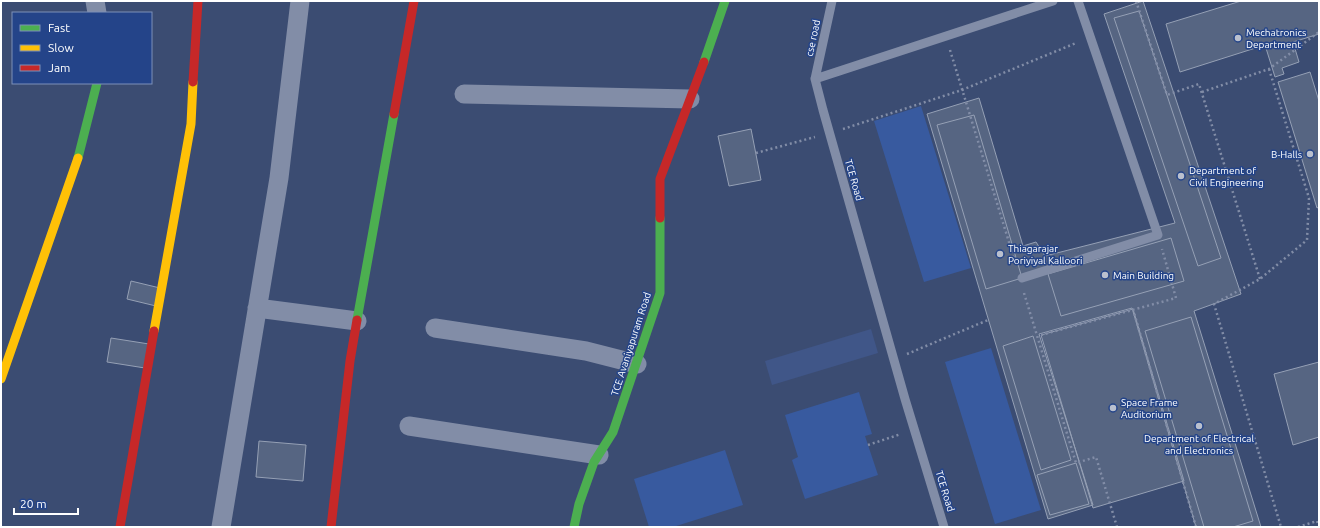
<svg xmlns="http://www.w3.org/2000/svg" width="1320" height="528" font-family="Ubuntu,sans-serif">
  <rect width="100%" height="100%" fill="#3b4c72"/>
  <path fill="#385a9f" d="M 921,106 L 971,268 L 924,282 L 874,121 Z
    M 991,348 L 1041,510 L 995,524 L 945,362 Z
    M 859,392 L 872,434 L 865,436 L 878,475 L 805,499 L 792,460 L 798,457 L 785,415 Z
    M 725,450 L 743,505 L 673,527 L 649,527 L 634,479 Z"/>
  <path fill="#405688" d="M 871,329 L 878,353 L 772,385 L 765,361 Z"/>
  <path fill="#566582" stroke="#95a0b5" d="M 1143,1 L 1241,294 L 1194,311 L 1261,527 L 1196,527 L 1132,308 L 1039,334 L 1093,505 L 1048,519 L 927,114 L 979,98 L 1023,246 L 1036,242 L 1045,256 L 1175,223 L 1104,14 Z
    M 1241,1 L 1319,1 L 1319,34 L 1293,42 L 1299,62 L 1282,68 L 1284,74 L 1275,77 L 1265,45 L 1180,72 L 1166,24 Z
    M 1139,11 L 1221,258 L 1198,266 L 1114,18 Z
    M 1310,72 L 1319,101 L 1319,207 L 1317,208 L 1278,82 Z
    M 974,115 L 1022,278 L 986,289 L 937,125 Z
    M 751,129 L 761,180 L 729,186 L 718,136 Z
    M 1171,238 L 1184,281 L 1061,316 L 1048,274 Z
    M 131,281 L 160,288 L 156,306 L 127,299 Z
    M 1133,309 L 1184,481 L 1093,508 L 1041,335 Z
    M 1191,317 L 1253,521 L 1233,527 L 1204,527 L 1145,331 Z
    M 1033,336 L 1071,460 L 1041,470 L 1003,346 Z
    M 111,338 L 149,344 L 145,368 L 107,362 Z
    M 1319,362 L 1319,437 L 1293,445 L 1274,374 Z
    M 259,441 L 306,445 L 303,481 L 256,477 Z
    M 1076,463 L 1089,504 L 1050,515 L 1037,475 Z"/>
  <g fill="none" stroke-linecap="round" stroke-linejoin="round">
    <path stroke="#828da7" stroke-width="2.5" stroke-dasharray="2 3" stroke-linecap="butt" d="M 1136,1 L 1167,95 L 1199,84 L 1260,279
      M 950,50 L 1016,265
      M 1269,69 L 1309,198 L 1307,240 L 1260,279 L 1214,304 L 1281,527
      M 1202,92 L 1269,69 L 1319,32
      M 843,129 L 962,90 L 1076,43
      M 756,153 L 815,137
      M 1024,293 L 1076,463 L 1096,457 L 1117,527
      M 1133,309 L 1196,527
      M 1041,335 L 1176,298 L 1162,249
      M 907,354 L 988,320
      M 868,445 L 901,434
      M 1298,527 L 1317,521 L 1319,527"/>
    <path stroke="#828da7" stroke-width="9" d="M 815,79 L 832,1
      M 1022,278 L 1158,235 L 1078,1
      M 944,527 L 905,399 L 823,110 L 815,79 L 1053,1"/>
    <path stroke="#828da7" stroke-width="19" d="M 95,1 L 97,13
      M 464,94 L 690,99
      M 257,308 L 357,321
      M 435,328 L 586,351 L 637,364
      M 409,426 L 599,455
      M 221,527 L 279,178 L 300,1"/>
    <path stroke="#4caf50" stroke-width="9" d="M 704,62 L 725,1
      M 78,158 L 97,83
      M 357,320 L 394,114
      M 574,527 L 579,504 L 594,462 L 613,432 L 660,293 L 660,218"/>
    <path stroke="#ffc107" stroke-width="9" d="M 154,331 L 191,124 L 193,82
      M 1,379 L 78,158"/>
    <path stroke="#c62828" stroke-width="9" d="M 193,82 L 198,1
      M 394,114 L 414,1
      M 660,218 L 660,179 L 704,62
      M 120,527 L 154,331
      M 331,527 L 350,361 L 357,320"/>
  </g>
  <g fill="#bac0ce" stroke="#244489" stroke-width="1.5">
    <circle cx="1238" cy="38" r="4"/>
    <circle cx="1310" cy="154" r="4"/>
    <circle cx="1181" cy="176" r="4"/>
    <circle cx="1000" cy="254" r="4"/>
    <circle cx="1105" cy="275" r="4"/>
    <circle cx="1113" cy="408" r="4"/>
    <circle cx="1199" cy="426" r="4"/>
  </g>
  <g text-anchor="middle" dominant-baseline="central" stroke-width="3" stroke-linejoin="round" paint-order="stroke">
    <g font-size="10" fill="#fff" stroke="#244489" text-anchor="start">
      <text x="1246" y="32">Mechatronics<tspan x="1246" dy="12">Department</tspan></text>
      <text x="1302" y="154" text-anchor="end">B-Halls</text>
      <text x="1189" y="170">Department of<tspan x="1189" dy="12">Civil Engineering</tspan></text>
      <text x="1008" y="248">Thiagarajar<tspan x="1008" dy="12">Poriyiyal Kalloori</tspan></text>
      <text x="1113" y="275">Main Building</text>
      <text x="1121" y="402">Space Frame<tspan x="1121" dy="12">Auditorium</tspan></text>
      <text x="1199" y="438" text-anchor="middle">Department of Electrical<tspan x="1199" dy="12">and Electronics</tspan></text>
    </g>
    <g font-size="10" fill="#fff" stroke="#244489">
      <text transform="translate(813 38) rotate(-78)">cse road</text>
      <text transform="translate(854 180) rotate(74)">TCE Road</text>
      <text transform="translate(631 344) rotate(-72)">TCE Avaniyapuram Road</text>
      <text transform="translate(945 491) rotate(73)">TCE Road</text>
    </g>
  </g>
  <rect width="1320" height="528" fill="none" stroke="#ffffff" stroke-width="4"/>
  <rect x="12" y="12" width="140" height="72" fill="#244489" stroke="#7c8fb8"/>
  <rect x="20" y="25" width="20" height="6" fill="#4caf50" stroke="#7c8fb8"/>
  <text x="48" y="32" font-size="12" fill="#ffffff">Fast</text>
  <rect x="20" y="45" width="20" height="6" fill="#ffc107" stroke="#7c8fb8"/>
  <text x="48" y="52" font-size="12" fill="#ffffff">Slow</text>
  <rect x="20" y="65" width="20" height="6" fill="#c62828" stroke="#7c8fb8"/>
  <text x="48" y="72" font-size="12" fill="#ffffff">Jam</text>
  <path d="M14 508v6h64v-6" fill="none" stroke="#ffffff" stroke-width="2"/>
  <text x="20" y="508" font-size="12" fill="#ffffff" stroke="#244489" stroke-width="3" paint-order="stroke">20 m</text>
</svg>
